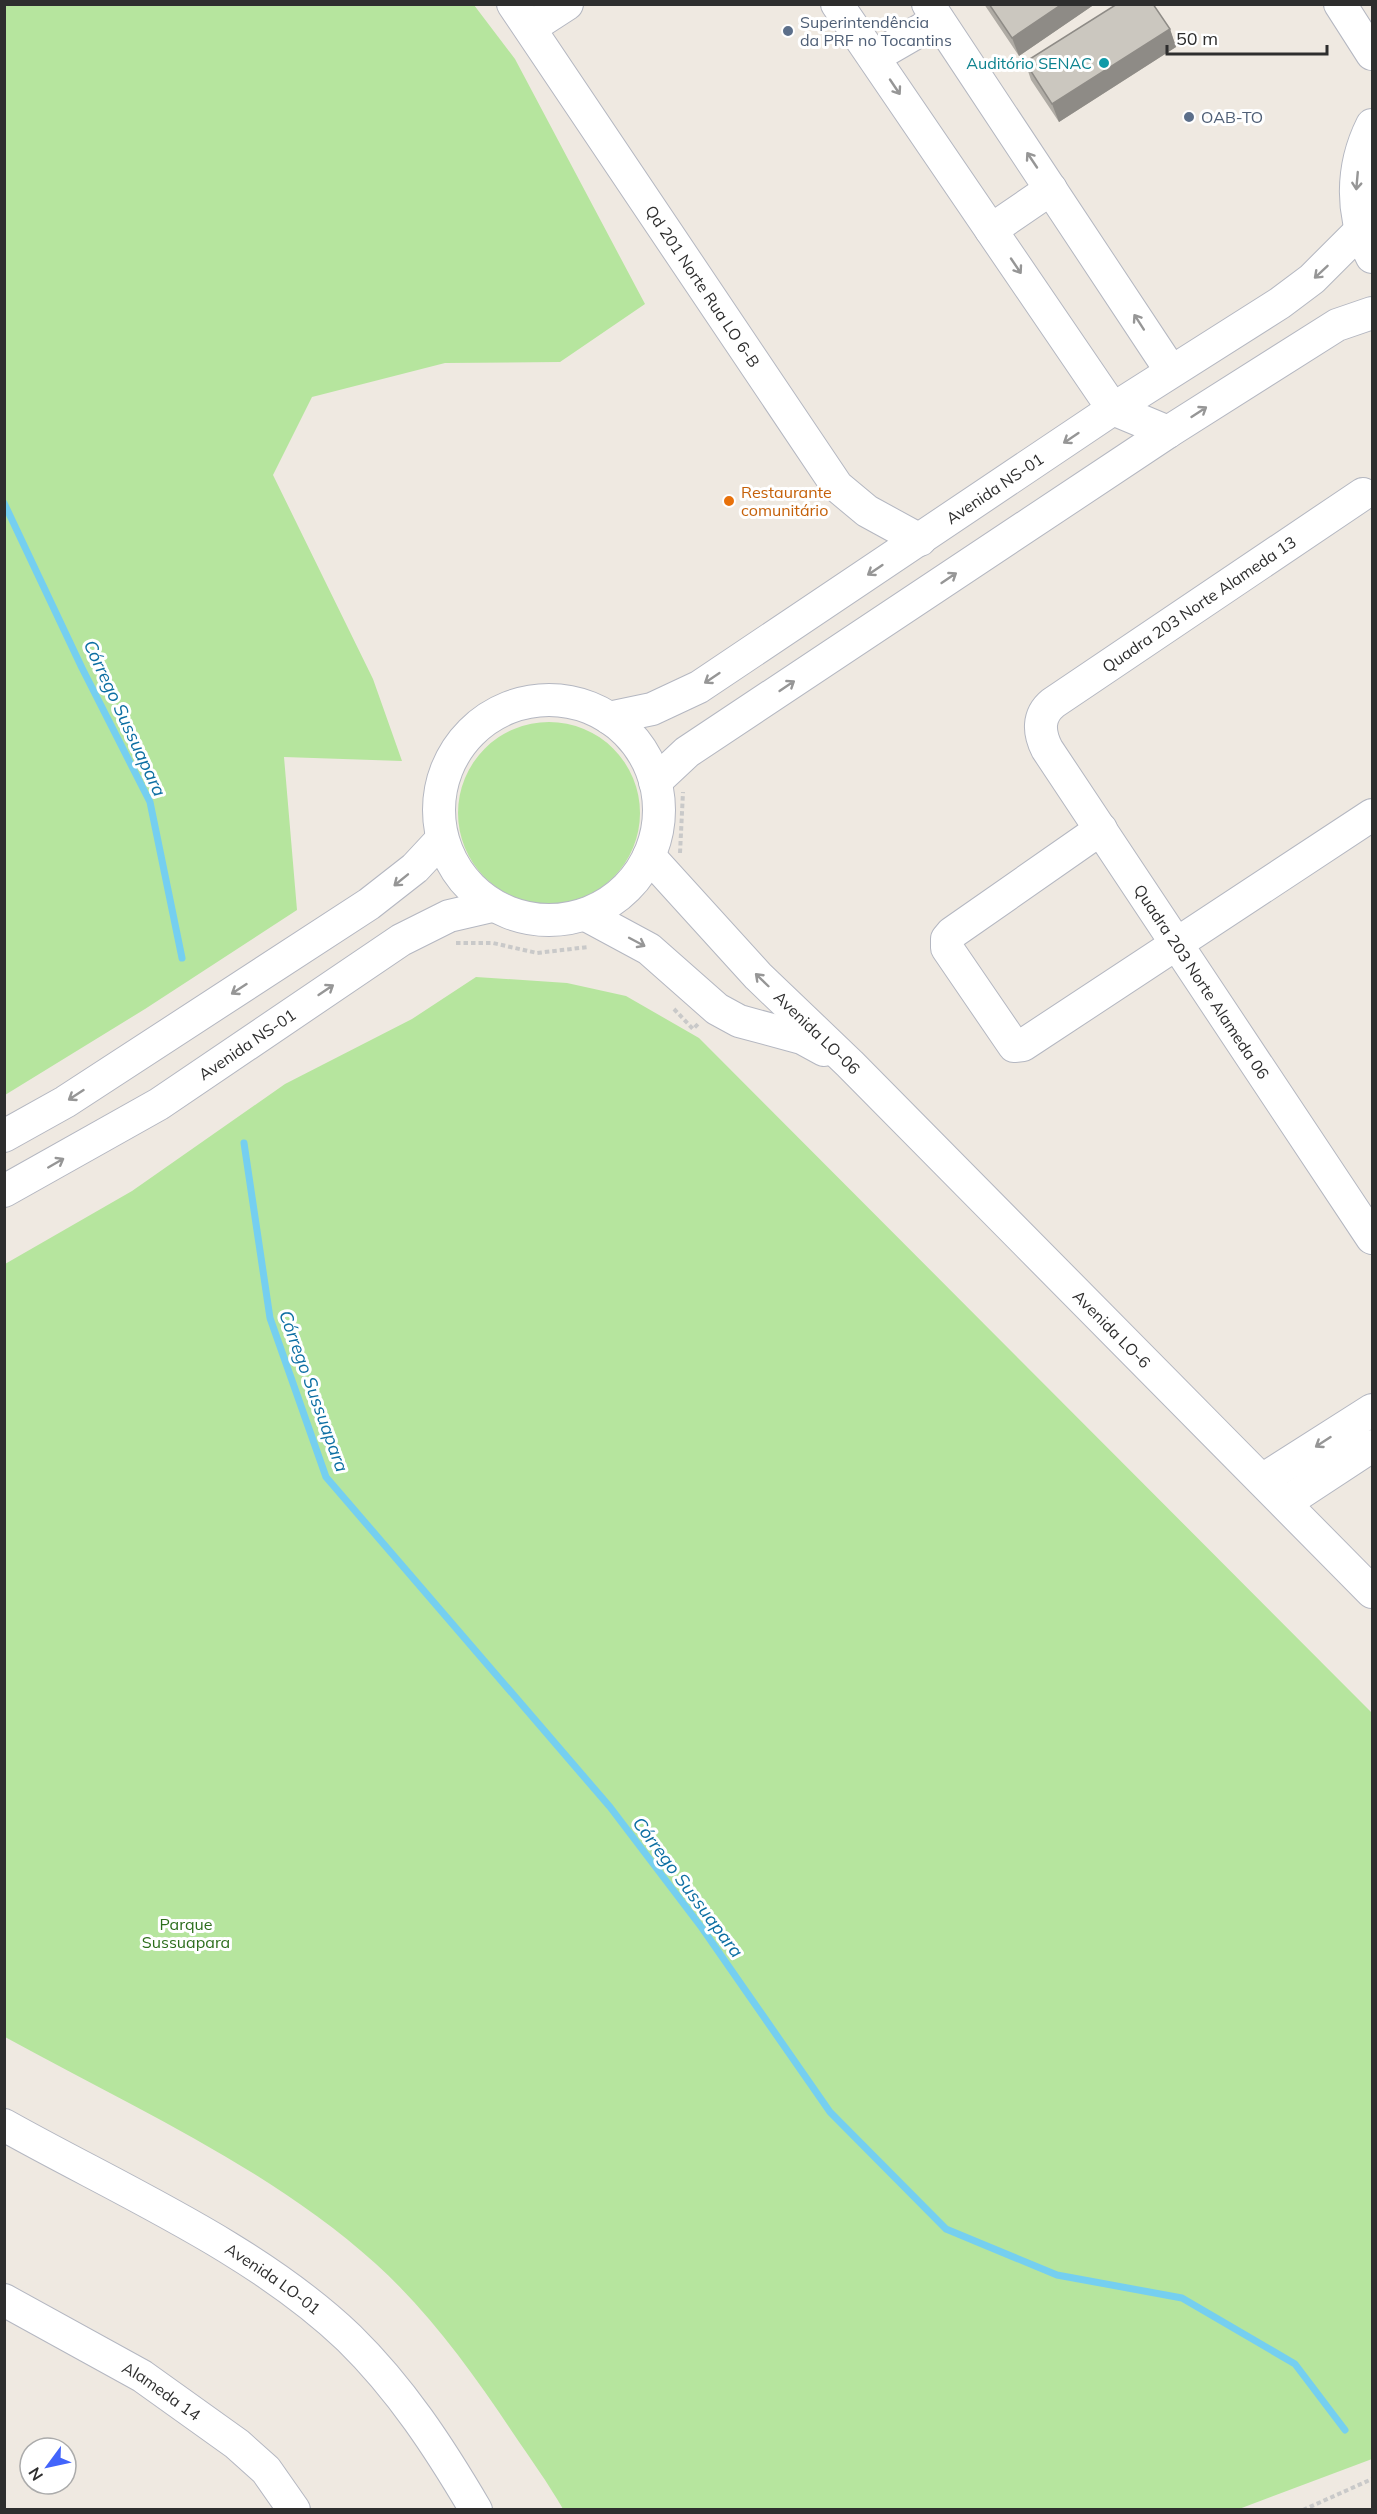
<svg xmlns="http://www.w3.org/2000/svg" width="1377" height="2514" font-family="Mulish,sans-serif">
  <rect width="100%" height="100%" fill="#efe9e1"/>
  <path fill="#b6e59e" d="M 4,5 L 474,5 L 515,59 L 645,304 L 560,362 L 445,363 L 312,397 L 273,475 L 373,679 L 402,761 L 284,757 L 297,910 L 145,1009 L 5,1095 Z
    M458 813a91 91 0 1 1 182 0a91 91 0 1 1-182 0Z
    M 476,977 L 567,983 L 626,996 L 699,1038 L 1372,1713 L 1372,2459 L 1239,2509 L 563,2509 C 548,2483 530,2458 513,2433 C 473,2373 430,2313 376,2264 C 268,2167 130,2106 5,2037 L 5,1264 L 132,1191 L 285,1084 L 412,1019 Z"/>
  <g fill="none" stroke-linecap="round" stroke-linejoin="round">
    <path stroke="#75cff0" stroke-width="7" d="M 4,503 L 82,668 L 150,802 L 182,958
      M 244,1143 L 270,1318 L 326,1477 L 610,1807 L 702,1928 L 830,2112 L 946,2229 L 1057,2275 L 1182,2298 L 1295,2364 L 1345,2430"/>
    <g stroke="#b4b7c1" stroke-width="34">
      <g id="minor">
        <path id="s1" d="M 513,4 L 837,486 L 867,511 L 920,540"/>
        <path d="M 837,4 L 1113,409 L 1168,432"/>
        <path d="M 928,4 L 1171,371"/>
        <path d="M 1340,4 L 1372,54"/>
        <path d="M 530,28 L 567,4"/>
        <path d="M 874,57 L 938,20"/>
        <path d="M 1372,125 C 1351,167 1350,215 1372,257"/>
        <path d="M 991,230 L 1051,189"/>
        <path id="s2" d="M 1363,494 L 1053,703 C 1037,716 1039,733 1047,749 L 1372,1238"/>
        <circle cx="549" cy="810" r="110"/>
        <path id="s3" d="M 609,718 L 652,709 L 699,687 L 1113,409 L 1280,303 L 1312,279 L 1361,230"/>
        <path d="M 655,782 L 687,752 L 1168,432 L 1337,325 L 1372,313"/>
        <path d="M 1101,829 L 952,933 L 947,939 L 947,948 L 1014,1046 L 1023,1045 L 1372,815"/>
        <path id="s4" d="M 649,856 L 758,976 L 850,1064 L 1372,1592"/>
        <path d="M 586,915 L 649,949 L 717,1009 L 739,1021 L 802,1038 L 824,1050"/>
        <path d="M 4,1136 L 65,1102 L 369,904 L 415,868 L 442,839"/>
        <path id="s5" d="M 4,1191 L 159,1104 L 401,940 L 449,916 L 492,906"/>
        <path d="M 1262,1480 L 1372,1410"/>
        <path d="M 1285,1503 L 1372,1446"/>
        <path id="s6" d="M 4,2125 C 118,2189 255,2248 349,2338 C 401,2389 439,2447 476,2510"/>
        <path id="s7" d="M 4,2300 L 142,2376 L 237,2444 L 266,2470 L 294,2510"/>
      </g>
    </g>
    <path stroke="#c9c9c9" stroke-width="4" stroke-dasharray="4.5 3" stroke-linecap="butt" d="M 680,853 L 683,792
      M 456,943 L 493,943 L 537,953 L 588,947
      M 674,1009 L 693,1029 L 698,1024
      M 1303,2510 L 1372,2479"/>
    <use href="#minor" stroke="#fff" stroke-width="32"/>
  </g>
  <path fill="#afaba4" d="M 984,4 L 1095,4 L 1019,56 Z
    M 1170,29 L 1176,47 L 1059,122 L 1031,80 L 1025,62 Z"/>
  <path fill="#8e8b86" d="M 1062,4 L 1095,4 L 1019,56 L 1012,38 Z
    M 1170,29 L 1176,47 L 1059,122 L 1052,104 Z"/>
  <path fill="#cbc7bf" stroke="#8e8b86" stroke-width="1.5" d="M 989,4 L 1062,4 L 1012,38 Z
    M 1117,4 L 1153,4 L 1170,29 L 1052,104 L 1025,62 Z"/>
  <defs><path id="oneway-shaft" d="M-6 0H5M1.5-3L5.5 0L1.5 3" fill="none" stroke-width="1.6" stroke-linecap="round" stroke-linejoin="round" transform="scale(1.5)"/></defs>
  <g stroke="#969696">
    <use href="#oneway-shaft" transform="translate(895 87) rotate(56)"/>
    <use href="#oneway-shaft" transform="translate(1032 160) rotate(-124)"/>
    <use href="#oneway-shaft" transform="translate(1357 181) rotate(95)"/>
    <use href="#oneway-shaft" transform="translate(1016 266) rotate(56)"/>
    <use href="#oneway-shaft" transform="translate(1321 272) rotate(137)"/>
    <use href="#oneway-shaft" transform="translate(1139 322) rotate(-123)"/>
    <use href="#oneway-shaft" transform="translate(1199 412) rotate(-33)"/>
    <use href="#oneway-shaft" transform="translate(1071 438) rotate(146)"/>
    <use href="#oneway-shaft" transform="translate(875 570) rotate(146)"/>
    <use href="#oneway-shaft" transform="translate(949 578) rotate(-34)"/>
    <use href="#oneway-shaft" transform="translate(712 678) rotate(146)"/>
    <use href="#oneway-shaft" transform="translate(787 686) rotate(-34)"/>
    <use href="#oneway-shaft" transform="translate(401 880) rotate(141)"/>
    <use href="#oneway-shaft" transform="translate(637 942) rotate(28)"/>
    <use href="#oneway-shaft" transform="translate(762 980) rotate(-136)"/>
    <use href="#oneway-shaft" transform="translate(239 989) rotate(147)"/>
    <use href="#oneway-shaft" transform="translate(326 990) rotate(-34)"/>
    <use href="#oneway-shaft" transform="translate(76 1095) rotate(147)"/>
    <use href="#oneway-shaft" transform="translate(56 1163) rotate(-30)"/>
    <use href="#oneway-shaft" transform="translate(1323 1442) rotate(147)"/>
  </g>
  <g fill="#5c6f8a" stroke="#fff" stroke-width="2">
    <circle cx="788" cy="31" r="6"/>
    <circle cx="1189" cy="117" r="6"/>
  </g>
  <circle fill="#0f9aa8" stroke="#fff" stroke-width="2" cx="1104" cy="63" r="6"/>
  <circle fill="#e8710a" stroke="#fff" stroke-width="2" cx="729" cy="501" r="6"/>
  <g text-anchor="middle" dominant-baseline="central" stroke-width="6" stroke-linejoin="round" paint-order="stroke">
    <g font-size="16" fill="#4e5e75" stroke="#fff" text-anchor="start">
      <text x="800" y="22">Superintendência<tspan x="800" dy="18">da PRF no Tocantins</tspan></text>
      <text x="1201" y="117">OAB-TO</text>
    </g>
    <g font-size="16" fill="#0d838f" stroke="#fff" text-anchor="end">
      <text x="1092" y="63">Auditório SENAC</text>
    </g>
    <g font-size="16" fill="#2e2e2e" stroke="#fff">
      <text stroke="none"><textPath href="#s1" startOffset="340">Qd 201 Norte Rua LO 6-B</textPath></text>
      <text stroke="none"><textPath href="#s3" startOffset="452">Avenida NS-01</textPath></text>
      <text transform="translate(1199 604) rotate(-34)">Quadra 203 Norte Alameda 13</text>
      <text stroke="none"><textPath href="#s2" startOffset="704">Quadra 203 Norte Alameda 06</textPath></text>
      <text stroke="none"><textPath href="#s4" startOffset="244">Avenida LO-06</textPath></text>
      <text stroke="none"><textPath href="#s5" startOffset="284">Avenida NS-01</textPath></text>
      <text stroke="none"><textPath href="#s4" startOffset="662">Avenida LO-6</textPath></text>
      <text stroke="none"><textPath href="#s6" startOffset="310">Avenida LO-01</textPath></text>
      <text stroke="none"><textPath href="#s7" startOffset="182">Alameda 14</textPath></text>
    </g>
    <g font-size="16" fill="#c56008" stroke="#fff" text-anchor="start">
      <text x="741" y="492">Restaurante<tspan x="741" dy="18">comunitário</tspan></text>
    </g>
    <g font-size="16" fill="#2c6e1b" stroke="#fff">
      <text x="186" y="1924">Parque<tspan x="186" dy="18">Sussuapara</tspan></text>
    </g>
    <g font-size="18" font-style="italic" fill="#0d6fa3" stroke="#fff">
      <text transform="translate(125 718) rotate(65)">Córrego Sussuapara</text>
      <text transform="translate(314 1391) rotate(70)">Córrego Sussuapara</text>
      <text transform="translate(688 1887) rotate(53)">Córrego Sussuapara</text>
    </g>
  </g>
  <rect width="1377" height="2514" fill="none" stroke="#2e2e2e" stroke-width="12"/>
  <g transform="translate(48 2466) rotate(237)"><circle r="28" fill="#ffffff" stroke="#ababab" stroke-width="1.5"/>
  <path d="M0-4.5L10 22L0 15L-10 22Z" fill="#4264fb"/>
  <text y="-9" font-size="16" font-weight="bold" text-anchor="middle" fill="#2e2e2e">N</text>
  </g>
  <path d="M1167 45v9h160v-9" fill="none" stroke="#2e2e2e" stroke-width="3"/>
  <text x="1176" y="45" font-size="18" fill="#2e2e2e" stroke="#ffffff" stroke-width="4.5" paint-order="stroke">50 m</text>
</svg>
